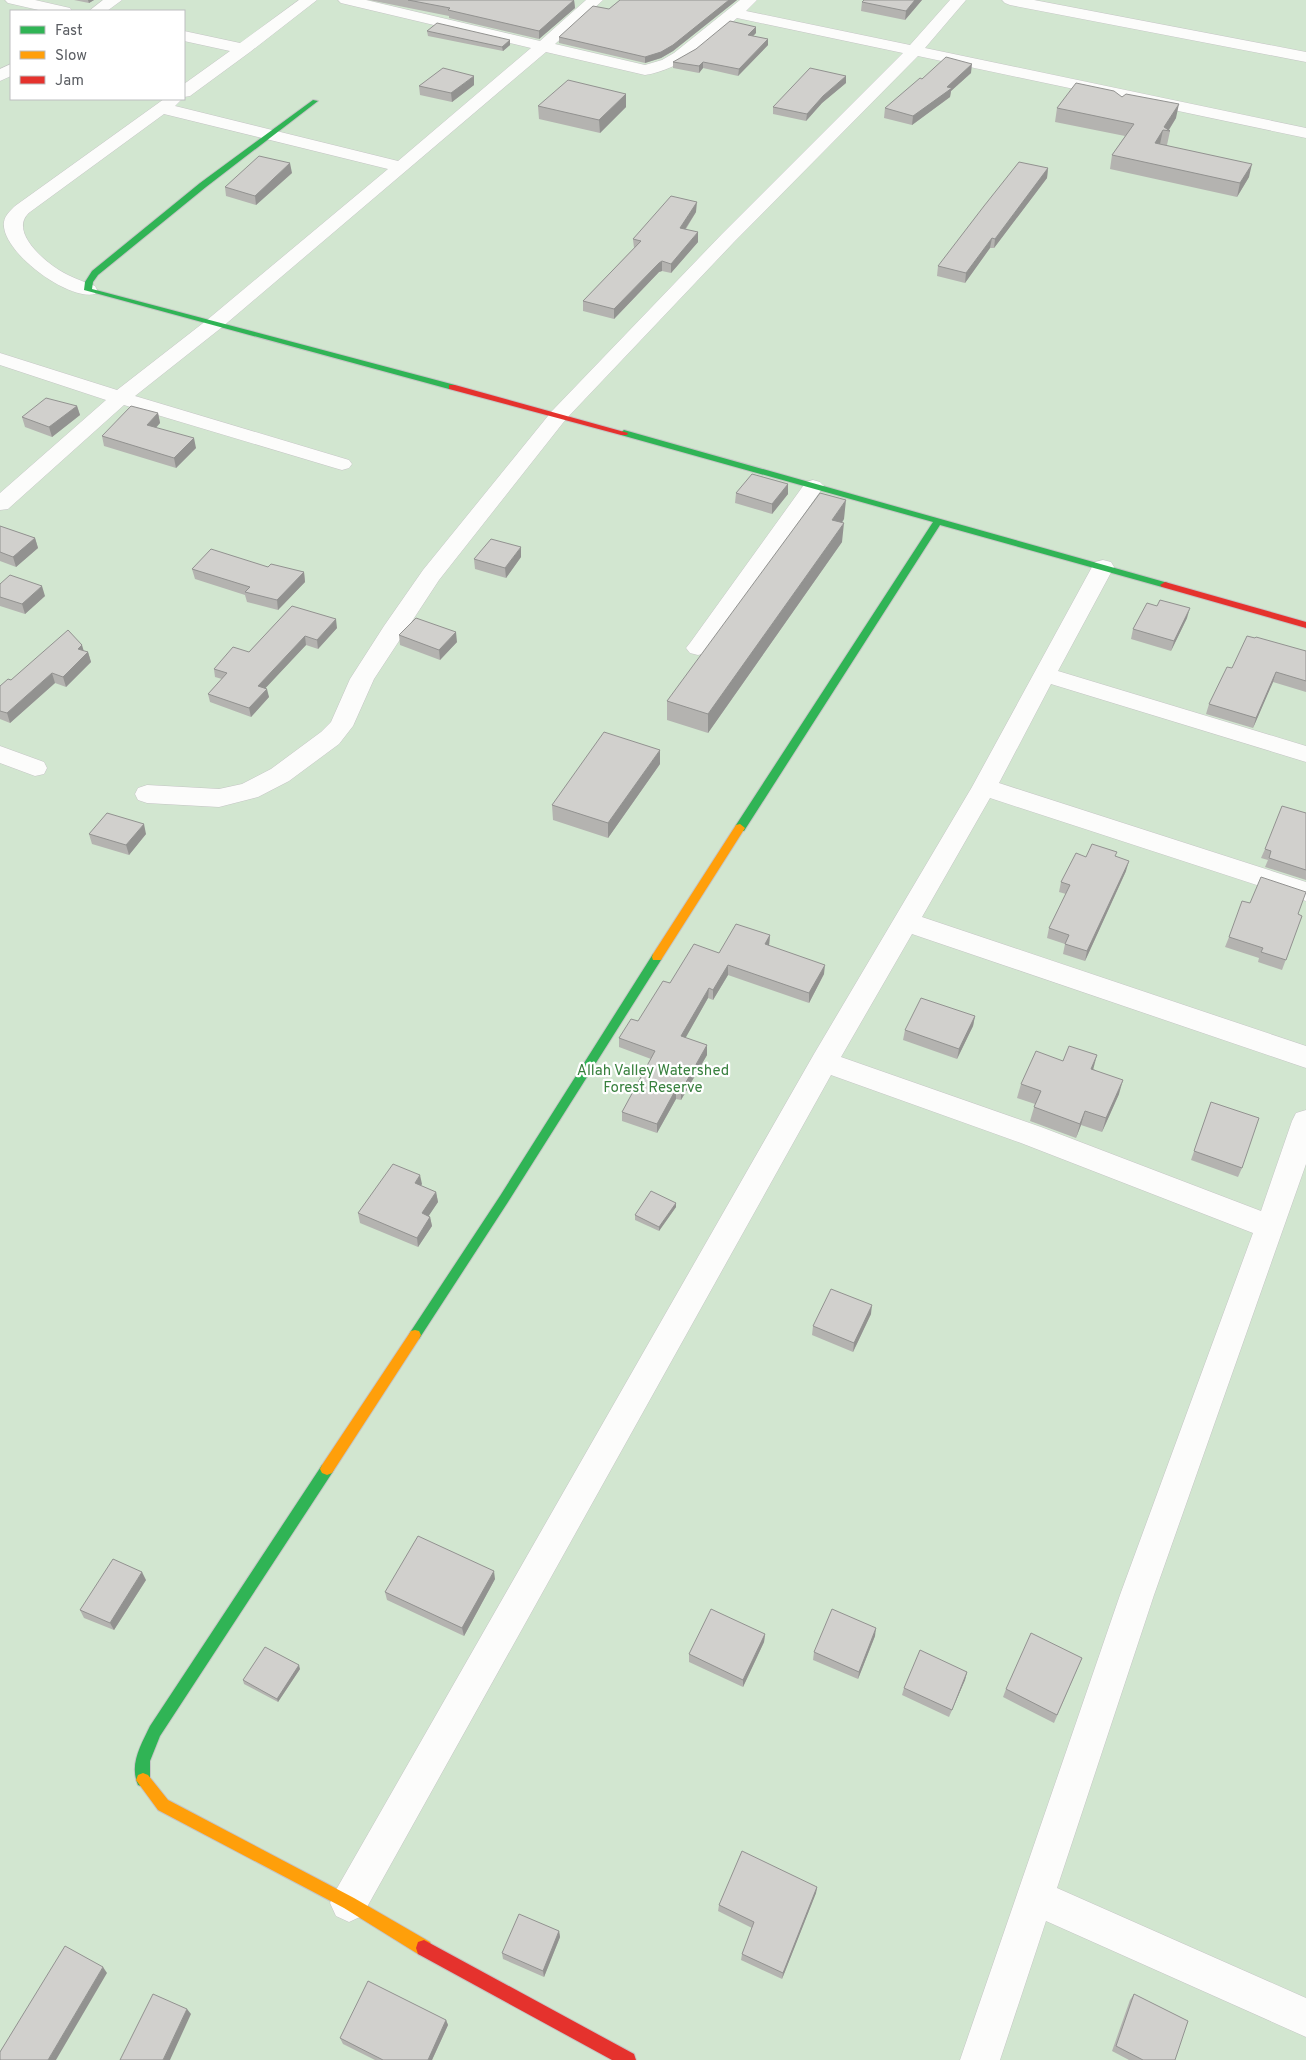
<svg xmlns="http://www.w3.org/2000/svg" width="1306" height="2060" font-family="Overpass,sans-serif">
  <rect width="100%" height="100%" fill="#eae9e4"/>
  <path fill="#d2e6d0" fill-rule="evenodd" d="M 0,0 L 1306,0 L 1306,2060 L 0,2060 ZM 11,11 L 184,11 L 184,99 L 11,99 Z"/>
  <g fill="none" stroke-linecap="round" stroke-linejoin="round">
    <g stroke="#c5c5c5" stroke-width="1">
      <path id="street" d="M 5,0 L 35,0 L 70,8 L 72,11 L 43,11 L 8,3 Z
        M 103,0 L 122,0 L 107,11 L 89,11 Z
        M 299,0 L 317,0 L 250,52 L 190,96 L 184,97 L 184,84 L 230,51 L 184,41 L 184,31 L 240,43 Z
        M 338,0 L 366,0 L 540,41 L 586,0 L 603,0 L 555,44 L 645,65 L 662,60 L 674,53 L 740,0 L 757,0 L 746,11 L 910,45 L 950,0 L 966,0 L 925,48 L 1306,128 L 1306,138 L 918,56 L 734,242 L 566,419 L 439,580 L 374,679 L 353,726 L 339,744 L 289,781 L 258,797 L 219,807 L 147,803 L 138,800 L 135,794 L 138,788 L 147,785 L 219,789 L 242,784 L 271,769 L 321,732 L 331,722 L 350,679 L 384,626 L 423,570 L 552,411 L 722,234 L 903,53 L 737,18 C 709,42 683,69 645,75 L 546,52 L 221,328 L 135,396 L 349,460 L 352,464 L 349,468 L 342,470 L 335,468 L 124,405 L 8,509 L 0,510 L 0,493 L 106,400 L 0,365 L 0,353 L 117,390 L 207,320 L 388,169 L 164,114 L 30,212 C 8,230 43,260 59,270 C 70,277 82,281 95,286 L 97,290 L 95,294 C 68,301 0,251 4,222 C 5,215 11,210 15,206 L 164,99 L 182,99 L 175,106 L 398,161 L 531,48 L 341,3 Z
        M 1002,0 L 1034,0 L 1306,52 L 1306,62 L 1010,5 L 1005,3 Z
        M 11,64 L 11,76 L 0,81 L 0,69 Z
        M 813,480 L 820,482 L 824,486 L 706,653 L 698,655 L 690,653 L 686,648 L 690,643 L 806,482 Z
        M 1103,560 L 1111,562 L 1114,567 L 1058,671 L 1306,746 L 1306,762 L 1051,684 L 999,783 L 1306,882 L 1306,901 L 990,798 L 922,917 L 1306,1046 L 1306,1068 L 912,934 L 841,1057 L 1041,1127 L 1261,1211 L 1292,1121 L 1296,1113 L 1306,1110 L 1306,1164 L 1154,1595 L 1057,1888 L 1306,1998 L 1306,2037 L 1046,1921 L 1000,2060 L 960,2060 L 1120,1595 L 1253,1233 L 1021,1143 L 831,1075 L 362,1916 L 349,1922 L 336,1916 L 330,1903 L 336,1890 L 814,1054 L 972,787 L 1092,567 L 1095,562 Z
        M 0,746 L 44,762 L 47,768 L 44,774 L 35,776 L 0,763 Z"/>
    </g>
    <g stroke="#c5c5c5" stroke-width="2">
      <path id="fast" d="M 313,100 L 318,101 L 206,187 L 98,275 L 93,282 L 92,289 L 455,385 L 455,389 L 449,389 L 84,290 L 85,282 L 92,271 L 200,183 Z
        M 624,430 L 1168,583 L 1170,585 L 1168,587 L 1162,587 L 940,525 L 744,831 L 736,831 L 735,828 L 736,825 L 933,522 L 621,435 L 620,433 Z
        M 657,953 L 662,957 L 661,960 L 508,1202 L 419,1339 L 415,1340 L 411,1339 L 409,1335 L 411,1331 L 500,1196 L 653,954 Z
        M 327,1463 L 332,1465 L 334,1469 L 332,1473 L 160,1736 L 150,1761 L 150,1780 L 148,1785 L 143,1787 L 138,1785 C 129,1764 141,1745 150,1726 L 322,1465 Z"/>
    </g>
    <g stroke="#c5c5c5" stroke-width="2">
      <path id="slow" d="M 740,824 L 745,828 L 661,960 L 653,960 L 652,957 L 653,954 L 736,825 Z
        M 415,1330 L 419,1331 L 421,1335 L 419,1339 L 332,1473 L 327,1475 L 322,1473 L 320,1469 L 322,1465 L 411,1331 Z
        M 143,1773 L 148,1775 L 168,1800 L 354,1898 L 430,1942 L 432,1948 L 430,1954 L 424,1956 L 418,1954 L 344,1908 L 158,1810 L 136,1780 L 138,1775 Z"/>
    </g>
    <g stroke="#c5c5c5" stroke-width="2">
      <path id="jam" d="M 449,385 L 455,385 L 628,433 L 627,435 L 621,435 L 449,389 Z
        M 1165,582 L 1306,622 L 1306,628 L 1162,587 L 1160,585 Z
        M 424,1940 L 634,2054 L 636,2060 L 612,2060 L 418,1954 L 416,1948 L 418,1942 Z"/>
    </g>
    <use href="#street" fill="#fcfcfb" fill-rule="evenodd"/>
    <use href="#fast" fill="#30b455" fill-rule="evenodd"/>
    <use href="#slow" fill="#ff9f0a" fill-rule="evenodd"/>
    <use href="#jam" fill="#e5322d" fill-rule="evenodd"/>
  </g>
  <path fill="#b4b3b0" d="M 74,0 L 94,0 L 89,3 Z
    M 369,0 L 574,0 L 575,8 L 539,39 L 449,18 L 449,16 Z
    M 620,0 L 737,0 L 673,51 L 661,58 L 645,63 L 559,43 L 559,37 L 609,9 Z
    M 864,0 L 922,0 L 905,20 L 861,11 L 862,2 Z
    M 427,31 L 510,40 L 510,45 L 503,51 L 428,36 Z
    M 756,33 L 753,36 L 768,39 L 768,45 L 738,76 L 703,68 L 699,73 L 673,68 L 673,62 Z
    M 971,73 L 951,91 L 950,97 L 912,125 L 884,118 L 885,108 L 922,79 Z
    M 846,83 L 822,103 L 806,121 L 773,114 L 773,107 Z
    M 474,85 L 452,102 L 420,95 L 419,86 Z
    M 626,94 L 626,107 L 600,133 L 539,119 L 538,106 Z
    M 1057,108 L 1176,118 L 1169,130 L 1170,131 L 1167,145 L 1249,177 L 1237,197 L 1110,169 L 1112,155 L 1125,136 L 1055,122 Z
    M 1048,168 L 1047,178 L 994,248 L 990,248 L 965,283 L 937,276 L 938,266 Z
    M 292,173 L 256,205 L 226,196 L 225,187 Z
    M 696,212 L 686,229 L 698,242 L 671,273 L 662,271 L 659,272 L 614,319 L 583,311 L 583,301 L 634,248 L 633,239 Z
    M 77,406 L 80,415 L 52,437 L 25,427 L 22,417 Z
    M 158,413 L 160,423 L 156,428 L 196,448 L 176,468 L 104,446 L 102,436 Z
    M 788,484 L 788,494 L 772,514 L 735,503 L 736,493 Z
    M 844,519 L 842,523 L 842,542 L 708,733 L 667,720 L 667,701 Z
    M 0,526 L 35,538 L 38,548 L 16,567 L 0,561 Z
    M 521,557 L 506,578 L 475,569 L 474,559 Z
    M 268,567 L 304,572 L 305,582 L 278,610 L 247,602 L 245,595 L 195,579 L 192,569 Z
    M 0,584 L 45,596 L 25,614 L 0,606 Z
    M 292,606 L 337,628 L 318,649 L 306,645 L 265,688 L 269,697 L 251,717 L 210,702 L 208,694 L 222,679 L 215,677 L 214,669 L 249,652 Z
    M 1187,618 L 1171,651 L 1131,639 L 1133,629 Z
    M 399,635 L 457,642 L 440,660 L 400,645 Z
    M 84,651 L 88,652 L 91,662 L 66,687 L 55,683 L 10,723 L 0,719 L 0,686 L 11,680 Z
    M 1306,651 L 1306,692 L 1273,682 L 1253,728 L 1206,714 L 1209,704 L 1232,668 Z
    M 660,764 L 608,838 L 553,820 L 552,805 Z
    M 1306,813 L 1306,880 L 1265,867 L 1268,860 L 1261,858 L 1265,849 Z
    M 89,834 L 146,834 L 129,855 L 92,844 Z
    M 1086,857 L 1115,857 L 1126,871 L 1085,961 L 1063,954 L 1065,944 L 1047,938 L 1049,928 L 1066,894 L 1059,892 L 1061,882 Z
    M 1298,914 L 1302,916 L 1282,970 L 1258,962 L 1259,958 L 1225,947 L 1229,937 Z
    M 770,935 L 769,946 L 824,974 L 809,1003 L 728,975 L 713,1000 L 708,998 L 685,1038 L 707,1045 L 707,1055 L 681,1100 L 676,1099 L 657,1133 L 622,1121 L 622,1112 L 651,1059 L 619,1047 L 619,1038 L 638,1021 L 670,983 L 719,953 Z
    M 975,1016 L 973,1026 L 957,1059 L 903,1040 L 905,1030 Z
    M 1063,1061 L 1094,1069 L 1119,1094 L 1102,1132 L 1081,1125 L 1076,1138 L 1030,1121 L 1035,1104 L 1017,1098 L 1021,1084 Z
    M 1211,1102 L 1242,1168 L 1238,1177 L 1191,1160 Z
    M 422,1184 L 421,1186 L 436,1192 L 438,1202 L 428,1216 L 430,1217 L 432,1226 L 418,1247 L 360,1223 L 358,1213 Z
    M 676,1203 L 676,1207 L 659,1231 L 635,1220 L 635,1215 Z
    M 871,1314 L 853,1352 L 812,1335 L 813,1326 Z
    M 495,1579 L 464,1636 L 387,1600 L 385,1592 Z
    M 146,1580 L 114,1630 L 84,1618 L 80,1610 Z
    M 765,1634 L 764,1642 L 743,1687 L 689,1662 L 689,1654 Z
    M 875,1636 L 858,1679 L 813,1660 L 814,1652 Z
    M 1082,1658 L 1054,1723 L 1003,1697 L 1006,1689 Z
    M 300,1669 L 278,1702 L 244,1684 L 243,1680 Z
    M 967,1672 L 965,1680 L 949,1717 L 902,1695 L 904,1688 Z
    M 817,1887 L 816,1893 L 782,1979 L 741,1960 L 742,1954 L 752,1928 L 718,1911 L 719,1905 Z
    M 559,1931 L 560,1937 L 544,1977 L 503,1959 L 502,1953 Z
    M 1134,1994 L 1175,2060 L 1129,2060 L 1112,2051 L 1130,2000 Z
    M 446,2020 L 448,2025 L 432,2060 L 375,2060 L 343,2044 L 340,2038 Z"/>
  <path fill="#929290" d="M 88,0 L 94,0 L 89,3 Z
    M 574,0 L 575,8 L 539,39 L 539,31 Z
    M 729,0 L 737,0 L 673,51 L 661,58 L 645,63 L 645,57 Z
    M 915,0 L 922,0 L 905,20 L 906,11 Z
    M 756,27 L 756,33 L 748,41 L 748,35 Z
    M 768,39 L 768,45 L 738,76 L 739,69 Z
    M 510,40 L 510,45 L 503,51 L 502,47 Z
    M 703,62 L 703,68 L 699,73 L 699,66 Z
    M 972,64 L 971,73 L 951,91 L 950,97 L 912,125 L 913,116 Z
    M 474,76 L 474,85 L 452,102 L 451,93 Z
    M 846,76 L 846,83 L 822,103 L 806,121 L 807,114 L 823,96 Z
    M 626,94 L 626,107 L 600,133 L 599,120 Z
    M 1179,104 L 1176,118 L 1168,131 L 1164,127 Z
    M 1163,130 L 1160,144 L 1155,143 Z
    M 290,163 L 292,173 L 256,205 L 255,196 Z
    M 1252,164 L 1249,177 L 1237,197 L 1240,183 Z
    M 1048,168 L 1047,178 L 994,248 L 995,239 Z
    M 697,202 L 696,212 L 680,237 L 680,228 Z
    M 698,232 L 698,242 L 671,273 L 671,264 Z
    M 992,238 L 990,248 L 965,283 L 966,273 Z
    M 662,261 L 662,271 L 659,272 L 614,319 L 614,309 L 659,263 Z
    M 77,406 L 80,415 L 52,437 L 49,427 Z
    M 158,413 L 160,423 L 149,435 L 147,425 Z
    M 194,438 L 196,448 L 176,468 L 174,458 Z
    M 788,484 L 788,494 L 772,514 L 772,504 Z
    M 846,500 L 844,519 L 831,539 L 832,520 Z
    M 844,523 L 842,542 L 708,733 L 708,714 Z
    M 35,538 L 38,548 L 16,567 L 13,557 Z
    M 521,547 L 521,557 L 506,578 L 505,568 Z
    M 304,572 L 305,582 L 278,610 L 277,600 Z
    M 42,586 L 45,596 L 25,614 L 22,604 Z
    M 1190,608 L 1187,618 L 1171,651 L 1174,641 Z
    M 336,619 L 337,628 L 318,649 L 317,640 Z
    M 456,632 L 457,642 L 440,660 L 439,650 Z
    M 305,636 L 306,645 L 260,694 L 258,686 Z
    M 82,645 L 85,655 L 88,652 L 91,662 L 66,687 L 63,677 L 78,649 Z
    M 1276,672 L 1273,682 L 1253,728 L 1256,718 Z
    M 52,673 L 55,683 L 10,723 L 7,713 Z
    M 267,689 L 269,697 L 251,717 L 249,708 Z
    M 660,750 L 660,764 L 608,838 L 608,823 Z
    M 144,824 L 146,834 L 129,855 L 126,845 Z
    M 1129,861 L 1126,871 L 1085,961 L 1087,951 Z
    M 770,935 L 769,945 L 764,954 L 765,944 Z
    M 728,965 L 728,975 L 713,1000 L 713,990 Z
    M 825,965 L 824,974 L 809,1003 L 809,993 Z
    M 709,988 L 708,998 L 681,1046 L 681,1036 Z
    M 975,1016 L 973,1026 L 957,1059 L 959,1049 Z
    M 707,1045 L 707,1055 L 681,1100 L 681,1091 Z
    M 1097,1055 L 1093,1070 L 1091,1069 Z
    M 1123,1080 L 1119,1094 L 1102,1132 L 1106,1118 Z
    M 676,1089 L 676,1099 L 657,1133 L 657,1124 Z
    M 1085,1111 L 1081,1125 L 1076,1138 L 1080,1124 Z
    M 420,1175 L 422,1184 L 416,1193 L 415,1183 Z
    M 436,1192 L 438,1202 L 424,1223 L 422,1213 Z
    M 676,1203 L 676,1207 L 659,1231 L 659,1227 Z
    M 430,1217 L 432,1226 L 418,1247 L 417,1238 Z
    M 872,1305 L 871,1314 L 853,1352 L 854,1343 Z
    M 494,1571 L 495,1579 L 464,1636 L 462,1628 Z
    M 142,1572 L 146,1580 L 114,1630 L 110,1623 Z
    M 876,1628 L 875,1636 L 858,1679 L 859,1672 Z
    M 765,1634 L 764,1642 L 743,1687 L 743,1680 Z
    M 299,1665 L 300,1669 L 278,1702 L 277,1699 Z
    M 967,1672 L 965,1680 L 949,1717 L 952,1710 Z
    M 817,1887 L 816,1893 L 782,1979 L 783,1973 Z
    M 559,1931 L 560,1937 L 544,1977 L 543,1971 Z
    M 103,1967 L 107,1973 L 56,2060 L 48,2060 Z
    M 187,2009 L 191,2014 L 170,2060 L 163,2060 Z
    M 446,2020 L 448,2025 L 432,2060 L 428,2060 Z"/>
  <path fill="#d1d0cd" stroke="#929290" d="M 408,0 L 574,0 L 539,31 L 448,10 L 450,8 Z
    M 620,0 L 729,0 L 673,45 L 661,52 L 645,57 L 559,37 L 593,6 L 609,9 Z
    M 864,0 L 915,0 L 906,11 L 862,2 Z
    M 730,21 L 756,27 L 748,35 L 768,39 L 739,69 L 703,62 L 699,66 L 673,62 L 696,49 Z
    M 437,23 L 510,40 L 502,47 L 427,31 Z
    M 946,57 L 972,64 L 947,87 L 952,88 L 913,116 L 885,108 L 920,78 L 922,79 Z
    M 443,68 L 474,76 L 451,93 L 419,86 Z
    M 810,68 L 846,76 L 823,96 L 807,114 L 773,107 Z
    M 568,80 L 626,94 L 599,120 L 538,106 Z
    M 1076,83 L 1114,91 L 1122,97 L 1126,94 L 1179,104 L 1164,127 L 1170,131 L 1163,130 L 1155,143 L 1252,164 L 1240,183 L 1112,155 L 1134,124 L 1057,108 Z
    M 259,156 L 290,163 L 255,196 L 225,187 Z
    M 1019,162 L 1048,168 L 995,239 L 992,238 L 966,273 L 938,266 L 984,206 Z
    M 671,196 L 697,202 L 680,228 L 698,232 L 671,264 L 662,261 L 659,263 L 614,309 L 583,301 L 641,241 L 633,239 Z
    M 46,398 L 77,406 L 49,427 L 22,417 Z
    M 131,406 L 158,413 L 147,425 L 194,438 L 174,458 L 102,436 Z
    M 752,474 L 788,484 L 772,504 L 736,493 Z
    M 820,493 L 846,500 L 832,520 L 844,523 L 708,714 L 667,701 Z
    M 0,526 L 35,538 L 13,557 L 0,552 Z
    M 491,539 L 521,547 L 505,568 L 474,559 Z
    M 211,549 L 268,567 L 271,564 L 304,572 L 277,600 L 245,592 L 250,587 L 192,569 Z
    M 10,575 L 42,586 L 22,604 L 0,597 L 0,584 Z
    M 1160,600 L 1190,608 L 1174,641 L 1133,629 L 1147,603 L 1157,606 Z
    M 292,606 L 336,619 L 317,640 L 305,636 L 258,686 L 267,689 L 249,708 L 208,694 L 227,673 L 214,669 L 233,647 L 249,652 Z
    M 416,618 L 456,632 L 439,650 L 399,635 Z
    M 68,630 L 82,645 L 78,649 L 88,652 L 63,677 L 52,673 L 7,713 L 0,711 L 0,686 L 8,679 L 11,680 Z
    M 1247,636 L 1255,638 L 1256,637 L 1306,651 L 1306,681 L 1276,672 L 1256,718 L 1209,704 L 1227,667 L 1232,668 Z
    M 604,732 L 660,750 L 608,823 L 552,805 Z
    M 1282,806 L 1306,813 L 1306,870 L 1269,858 L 1271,851 L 1265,849 Z
    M 107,813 L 144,824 L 126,845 L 89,834 Z
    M 1092,844 L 1117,852 L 1115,856 L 1129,861 L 1087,951 L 1065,944 L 1069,935 L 1049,928 L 1070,885 L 1061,882 L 1076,853 L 1086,857 Z
    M 1261,877 L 1306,892 L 1298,914 L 1302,916 L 1286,960 L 1261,952 L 1263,948 L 1229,937 L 1242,901 L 1250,903 Z
    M 736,924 L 770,935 L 765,944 L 825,965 L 809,993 L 728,965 L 713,990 L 709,988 L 681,1036 L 707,1045 L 681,1091 L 676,1089 L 657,1124 L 622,1112 L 655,1051 L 619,1038 L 631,1019 L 638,1021 L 663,981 L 670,983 L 694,944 L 719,953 Z
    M 921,998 L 975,1016 L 959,1049 L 905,1030 Z
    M 1069,1046 L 1097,1055 L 1091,1069 L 1123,1080 L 1106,1118 L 1085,1111 L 1080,1124 L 1034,1107 L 1041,1091 L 1021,1084 L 1036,1051 L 1063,1061 Z
    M 1211,1102 L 1259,1118 L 1242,1168 L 1194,1151 Z
    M 393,1164 L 420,1175 L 415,1183 L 436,1192 L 422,1213 L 430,1217 L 417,1238 L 358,1213 Z
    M 651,1191 L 676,1203 L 659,1227 L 635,1215 Z
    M 831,1289 L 872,1305 L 854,1343 L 813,1326 Z
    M 418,1536 L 494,1571 L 462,1628 L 385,1592 Z
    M 113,1559 L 142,1572 L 110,1623 L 80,1610 Z
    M 711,1609 L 765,1634 L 743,1680 L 689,1654 Z
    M 832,1609 L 876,1628 L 859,1672 L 814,1652 Z
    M 1031,1633 L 1082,1658 L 1057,1715 L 1006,1689 Z
    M 265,1647 L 299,1665 L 277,1699 L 243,1680 Z
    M 920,1650 L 967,1672 L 952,1710 L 904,1688 Z
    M 742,1851 L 817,1887 L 783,1973 L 742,1954 L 754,1922 L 719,1905 Z
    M 519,1914 L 559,1931 L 543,1971 L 502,1953 Z
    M 65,1946 L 103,1967 L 48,2060 L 0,2060 L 0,2052 Z
    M 368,1981 L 446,2020 L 428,2060 L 383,2060 L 340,2038 Z
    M 153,1994 L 187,2009 L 163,2060 L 120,2060 Z
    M 1134,1994 L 1188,2021 L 1175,2060 L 1143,2060 L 1116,2046 Z"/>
  <g text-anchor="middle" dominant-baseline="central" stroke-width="4.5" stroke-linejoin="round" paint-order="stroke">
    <g font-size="15" fill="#39813f" stroke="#fff">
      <text x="653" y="1071">Allah Valley Watershed<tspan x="653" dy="17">Forest Reserve</tspan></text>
    </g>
  </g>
  <rect x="10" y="10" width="175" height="90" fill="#ffffff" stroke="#bdbec0"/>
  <rect x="20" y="26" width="25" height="8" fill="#30b455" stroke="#bdbec0"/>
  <text x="55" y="35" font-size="15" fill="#5a5d62">Fast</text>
  <rect x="20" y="51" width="25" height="8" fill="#ff9f0a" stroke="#bdbec0"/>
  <text x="55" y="60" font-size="15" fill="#5a5d62">Slow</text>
  <rect x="20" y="76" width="25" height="8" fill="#e5322d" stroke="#bdbec0"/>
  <text x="55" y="85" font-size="15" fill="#5a5d62">Jam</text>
</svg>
